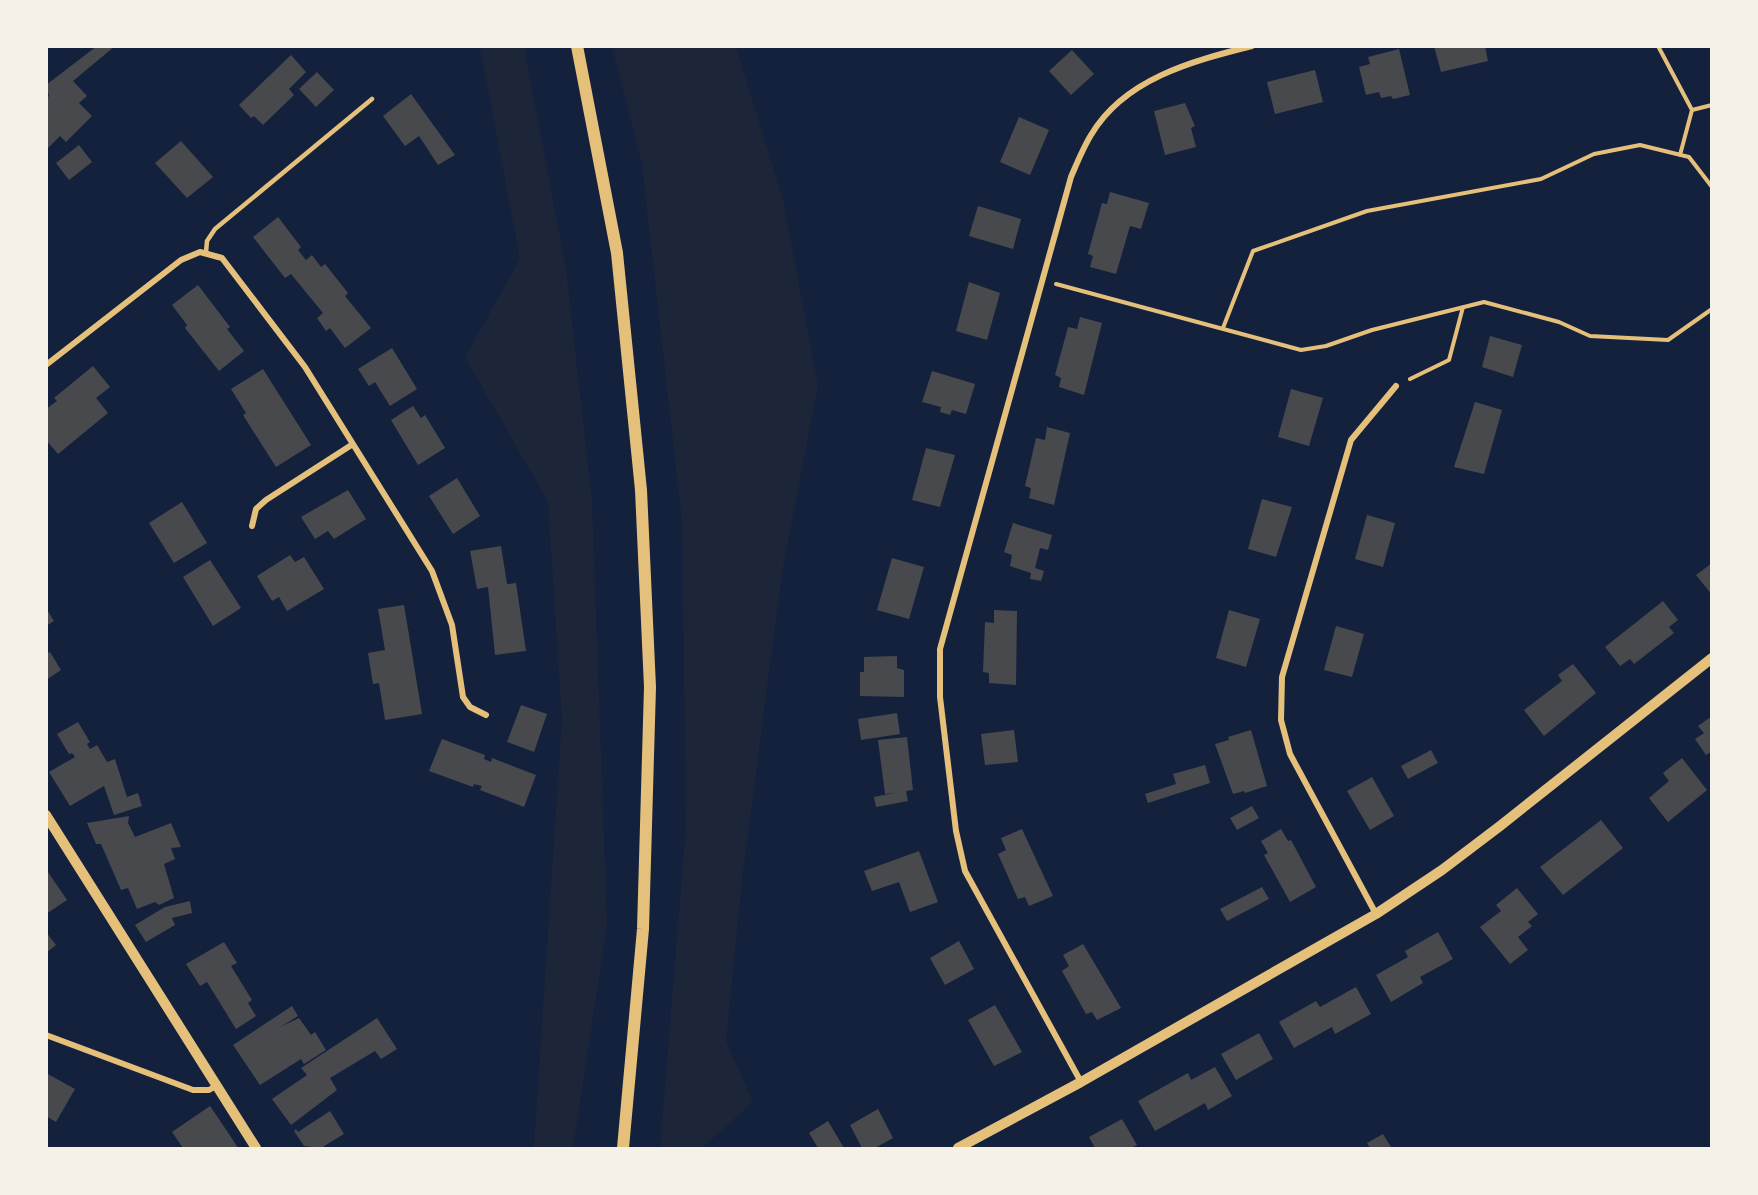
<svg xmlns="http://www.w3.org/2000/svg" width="1758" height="1195" font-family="Manrope,sans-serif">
  <rect width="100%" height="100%" fill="#14213d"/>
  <path fill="#1d2539" d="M 480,47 L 524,47 L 566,269 L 592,502 L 607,925 L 573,1148 L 534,1148 L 562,719 L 548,502 L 465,357 L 520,259 Z
    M 612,47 L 736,47 L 783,200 L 818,385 L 782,573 L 742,880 L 726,1041 L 753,1102 L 702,1148 L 660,1148 L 686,827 L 682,521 L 642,165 Z"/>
  <path fill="#48494c" d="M 97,46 L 115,46 L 73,81 L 87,96 L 79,103 L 92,116 L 66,142 L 60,136 L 46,150 L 46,99 L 49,96 L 46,85 Z
    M 1434,46 L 1485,46 L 1488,61 L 1441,72 Z
    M 1399,49 L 1410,95 L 1393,99 L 1391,96 L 1381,98 L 1379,92 L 1366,95 L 1359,67 L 1370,64 L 1368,57 Z
    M 1072,50 L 1094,74 L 1071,95 L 1049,71 Z
    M 291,55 L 306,72 L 289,89 L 294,95 L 263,125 L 254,116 L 251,118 L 239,105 Z
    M 1315,70 L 1323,102 L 1275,114 L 1267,82 Z
    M 317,72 L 334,90 L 316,107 L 299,89 Z
    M 411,94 L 455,155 L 438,165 L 419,136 L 405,146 L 383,116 Z
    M 1185,103 L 1195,126 L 1191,128 L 1196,147 L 1165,155 L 1154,111 Z
    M 1019,117 L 1049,130 L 1030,175 L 1000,162 Z
    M 181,141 L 213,177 L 187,198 L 155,163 Z
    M 79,145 L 92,162 L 69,180 L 56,163 Z
    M 1110,192 L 1149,203 L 1141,229 L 1130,226 L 1116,274 L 1090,267 L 1093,256 L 1088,254 L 1102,203 L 1107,204 Z
    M 978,206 L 1021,219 L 1013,249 L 969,236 Z
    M 278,217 L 301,247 L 298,250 L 306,260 L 312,255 L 321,267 L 325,264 L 348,293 L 345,296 L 371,328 L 345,348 L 330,328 L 326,331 L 317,318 L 323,313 L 291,274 L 285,278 L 253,237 Z
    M 969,282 L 1000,293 L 987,340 L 956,331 Z
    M 198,285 L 230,327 L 227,329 L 244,351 L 219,371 L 185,328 L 187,325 L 172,305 Z
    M 1080,317 L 1102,323 L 1084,395 L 1059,387 L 1061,378 L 1055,375 L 1068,327 L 1077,329 Z
    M 1490,336 L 1522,345 L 1513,377 L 1482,367 Z
    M 392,348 L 417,389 L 390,406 L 375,382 L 369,386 L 358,369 Z
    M 93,366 L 110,387 L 96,398 L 108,413 L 58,454 L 46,440 L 46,409 L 57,401 L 54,398 Z
    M 263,369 L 311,445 L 276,467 L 243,415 L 246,413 L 231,389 Z
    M 932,371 L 975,384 L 966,414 L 952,410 L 950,415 L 940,412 L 941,407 L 922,402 Z
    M 1291,389 L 1323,398 L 1309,446 L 1278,437 Z
    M 1475,402 L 1502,410 L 1484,474 L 1454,467 Z
    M 413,406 L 421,418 L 425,415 L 445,448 L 418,465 L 391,420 Z
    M 1047,427 L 1070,433 L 1054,505 L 1029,498 L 1031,488 L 1025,486 L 1036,438 L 1045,440 Z
    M 926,448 L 955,455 L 940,507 L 912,500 Z
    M 457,478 L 480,516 L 453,534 L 429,496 Z
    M 348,490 L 366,519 L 334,539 L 328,531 L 315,539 L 301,517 Z
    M 1262,499 L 1292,507 L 1276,557 L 1248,549 Z
    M 182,502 L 207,543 L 174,563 L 149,523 Z
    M 1367,515 L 1395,523 L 1383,567 L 1355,559 Z
    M 1013,523 L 1052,535 L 1048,550 L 1040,548 L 1035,568 L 1044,571 L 1041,581 L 1030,579 L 1031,573 L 1010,566 L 1012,555 L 1004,552 Z
    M 501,546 L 507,584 L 516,583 L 526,651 L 495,655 L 488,587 L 477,589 L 470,551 Z
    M 290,555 L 295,562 L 304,557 L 324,589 L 287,611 L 279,597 L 272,601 L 257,576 Z
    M 892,558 L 924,567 L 909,619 L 877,610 Z
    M 210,560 L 241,608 L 213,626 L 183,577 Z
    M 1712,563 L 1712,595 L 1696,575 Z
    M 1663,601 L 1678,620 L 1669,627 L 1674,633 L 1634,664 L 1630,659 L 1620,666 L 1605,647 Z
    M 404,605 L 422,714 L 385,720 L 379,683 L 373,684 L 368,653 L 385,650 L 378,609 Z
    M 46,608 L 54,621 L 46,626 Z
    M 994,610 L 1017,611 L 1016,685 L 989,683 L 989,673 L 983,672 L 985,622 L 994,623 Z
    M 1229,610 L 1260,619 L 1246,667 L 1216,658 Z
    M 1336,626 L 1364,634 L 1352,677 L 1324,670 Z
    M 50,652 L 61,670 L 46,680 L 46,654 Z
    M 897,656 L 897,668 L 904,670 L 904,697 L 860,696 L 860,672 L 864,672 L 864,657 Z
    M 1573,664 L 1596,693 L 1544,736 L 1524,710 L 1562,681 L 1558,675 Z
    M 521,705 L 547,714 L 534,752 L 507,742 Z
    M 897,713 L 900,734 L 861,740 L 858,719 Z
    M 1712,716 L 1712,751 L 1706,755 L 1695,739 L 1704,733 L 1698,726 Z
    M 78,722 L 90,742 L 87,744 L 90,749 L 97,745 L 107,762 L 115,759 L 127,797 L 138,793 L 142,806 L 114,815 L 104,786 L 70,806 L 49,772 L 75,757 L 72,753 L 69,754 L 57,734 Z
    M 1014,730 L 1018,762 L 985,765 L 981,734 Z
    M 1251,730 L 1267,786 L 1245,793 L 1244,791 L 1233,794 L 1215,744 L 1229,740 L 1228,737 Z
    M 907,737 L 913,790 L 906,791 L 908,801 L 876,807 L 874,797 L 894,793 L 885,794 L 878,740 Z
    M 442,739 L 485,755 L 484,759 L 491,762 L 492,758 L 536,775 L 524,807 L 480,790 L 482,786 L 474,784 L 473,787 L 429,771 Z
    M 1431,750 L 1438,763 L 1408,779 L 1401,766 Z
    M 1682,758 L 1707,790 L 1668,822 L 1649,798 L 1669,781 L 1663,773 Z
    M 1205,765 L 1210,783 L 1148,803 L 1145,794 L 1176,784 L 1173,774 Z
    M 1372,777 L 1394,816 L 1370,830 L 1347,791 Z
    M 1252,806 L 1259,818 L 1237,830 L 1230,818 Z
    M 129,816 L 128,823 L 135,837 L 171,823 L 181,847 L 171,848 L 175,859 L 164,864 L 174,898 L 159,905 L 155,902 L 137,909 L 128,888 L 121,890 L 101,844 L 96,844 L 87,823 Z
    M 1601,820 L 1623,848 L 1563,895 L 1540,867 Z
    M 1022,829 L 1053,896 L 1029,906 L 1025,897 L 1018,899 L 998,854 L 1006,850 L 1001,838 Z
    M 1281,829 L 1288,841 L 1291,840 L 1316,887 L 1290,902 L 1264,855 L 1268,853 L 1261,841 Z
    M 919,851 L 938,902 L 910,912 L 899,882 L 872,891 L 864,871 Z
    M 46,869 L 67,900 L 46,914 Z
    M 1262,887 L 1269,899 L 1227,921 L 1220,909 Z
    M 1517,888 L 1538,914 L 1528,922 L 1532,926 L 1518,937 L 1528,950 L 1510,964 L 1480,927 L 1501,911 L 1496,905 Z
    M 190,901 L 192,913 L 172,918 L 175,925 L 146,942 L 135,925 L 165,907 Z
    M 46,932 L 56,945 L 46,953 Z
    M 1438,932 L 1453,959 L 1420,977 L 1423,983 L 1391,1002 L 1376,975 L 1408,957 L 1405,951 Z
    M 959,941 L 974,969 L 945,985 L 930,958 Z
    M 224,942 L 237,963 L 231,966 L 252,1000 L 248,1003 L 256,1016 L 236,1029 L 207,982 L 200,986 L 186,964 Z
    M 1083,944 L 1121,1008 L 1097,1020 L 1092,1012 L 1086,1014 L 1062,971 L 1069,966 L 1063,955 Z
    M 1356,987 L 1371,1014 L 1335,1034 L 1332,1027 L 1294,1048 L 1279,1022 L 1316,1001 L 1320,1007 Z
    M 995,1005 L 1022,1052 L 994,1066 L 968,1020 Z
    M 292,1006 L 298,1016 L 280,1027 L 299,1018 L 311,1035 L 315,1032 L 326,1050 L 304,1064 L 301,1059 L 260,1085 L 233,1045 Z
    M 377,1018 L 397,1049 L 381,1059 L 375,1051 L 330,1078 L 337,1090 L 291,1125 L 272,1099 L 307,1075 L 301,1068 Z
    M 1259,1033 L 1273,1059 L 1236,1080 L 1221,1054 Z
    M 1215,1067 L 1232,1096 L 1208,1110 L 1205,1103 L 1155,1131 L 1138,1101 L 1188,1073 L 1191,1080 Z
    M 46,1073 L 75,1089 L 56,1122 L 46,1116 Z
    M 210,1106 L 227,1131 L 238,1148 L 183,1148 L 172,1132 Z
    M 878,1109 L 893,1138 L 875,1148 L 862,1148 L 850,1125 Z
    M 330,1111 L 344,1134 L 321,1148 L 304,1146 L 294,1131 L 296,1129 L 298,1132 Z
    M 1122,1119 L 1137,1145 L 1131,1148 L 1095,1148 L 1089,1137 Z
    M 828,1121 L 844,1148 L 818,1148 L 809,1133 Z
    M 1383,1134 L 1391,1147 L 1370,1148 L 1367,1143 Z"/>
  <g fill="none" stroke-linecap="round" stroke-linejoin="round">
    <path stroke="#e5c07b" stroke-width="4" d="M 1658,46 L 1692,110 L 1680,155
      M 1692,110 L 1712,105
      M 1056,284 L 1301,350 L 1326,346 L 1372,330 L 1484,302 L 1559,322 L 1590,336 L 1668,340 L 1712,309
      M 1223,328 L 1253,251 L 1367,211 L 1541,179 L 1594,154 L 1640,145 L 1689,157 L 1712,187
      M 1410,379 L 1449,360 L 1463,307"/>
    <path stroke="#e5c07b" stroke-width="4.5" d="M 206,252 L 207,241 L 215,229 L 372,99"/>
    <path stroke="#e5c07b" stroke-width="6" d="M 46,365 L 181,260 L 200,252 L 222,258 L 305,367 L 432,571 L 452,625 L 463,697 L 470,707 L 486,715
      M 252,526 L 256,509 L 266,500 L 353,444
      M 1376,914 L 1290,754 L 1281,720 L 1282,677 L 1351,440 L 1396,386
      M 46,1035 L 193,1090 L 209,1090 L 216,1086
      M 1081,1082 L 965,871 L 956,831 L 940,697 L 940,649 L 1071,177 C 1077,163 1083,148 1091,135 C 1124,79 1192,61 1252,46"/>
    <path stroke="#e5c07b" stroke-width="10" d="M 46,815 L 256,1148
      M 958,1148 L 1081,1082 L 1376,914 L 1442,870 L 1500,826 L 1712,658"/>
    <path stroke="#e5c07b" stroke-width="12" d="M 577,46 L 617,253 L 641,490 L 650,687 L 643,929 L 623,1148"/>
  </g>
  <rect width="1758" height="1195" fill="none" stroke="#f6f1e7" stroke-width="96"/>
</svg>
